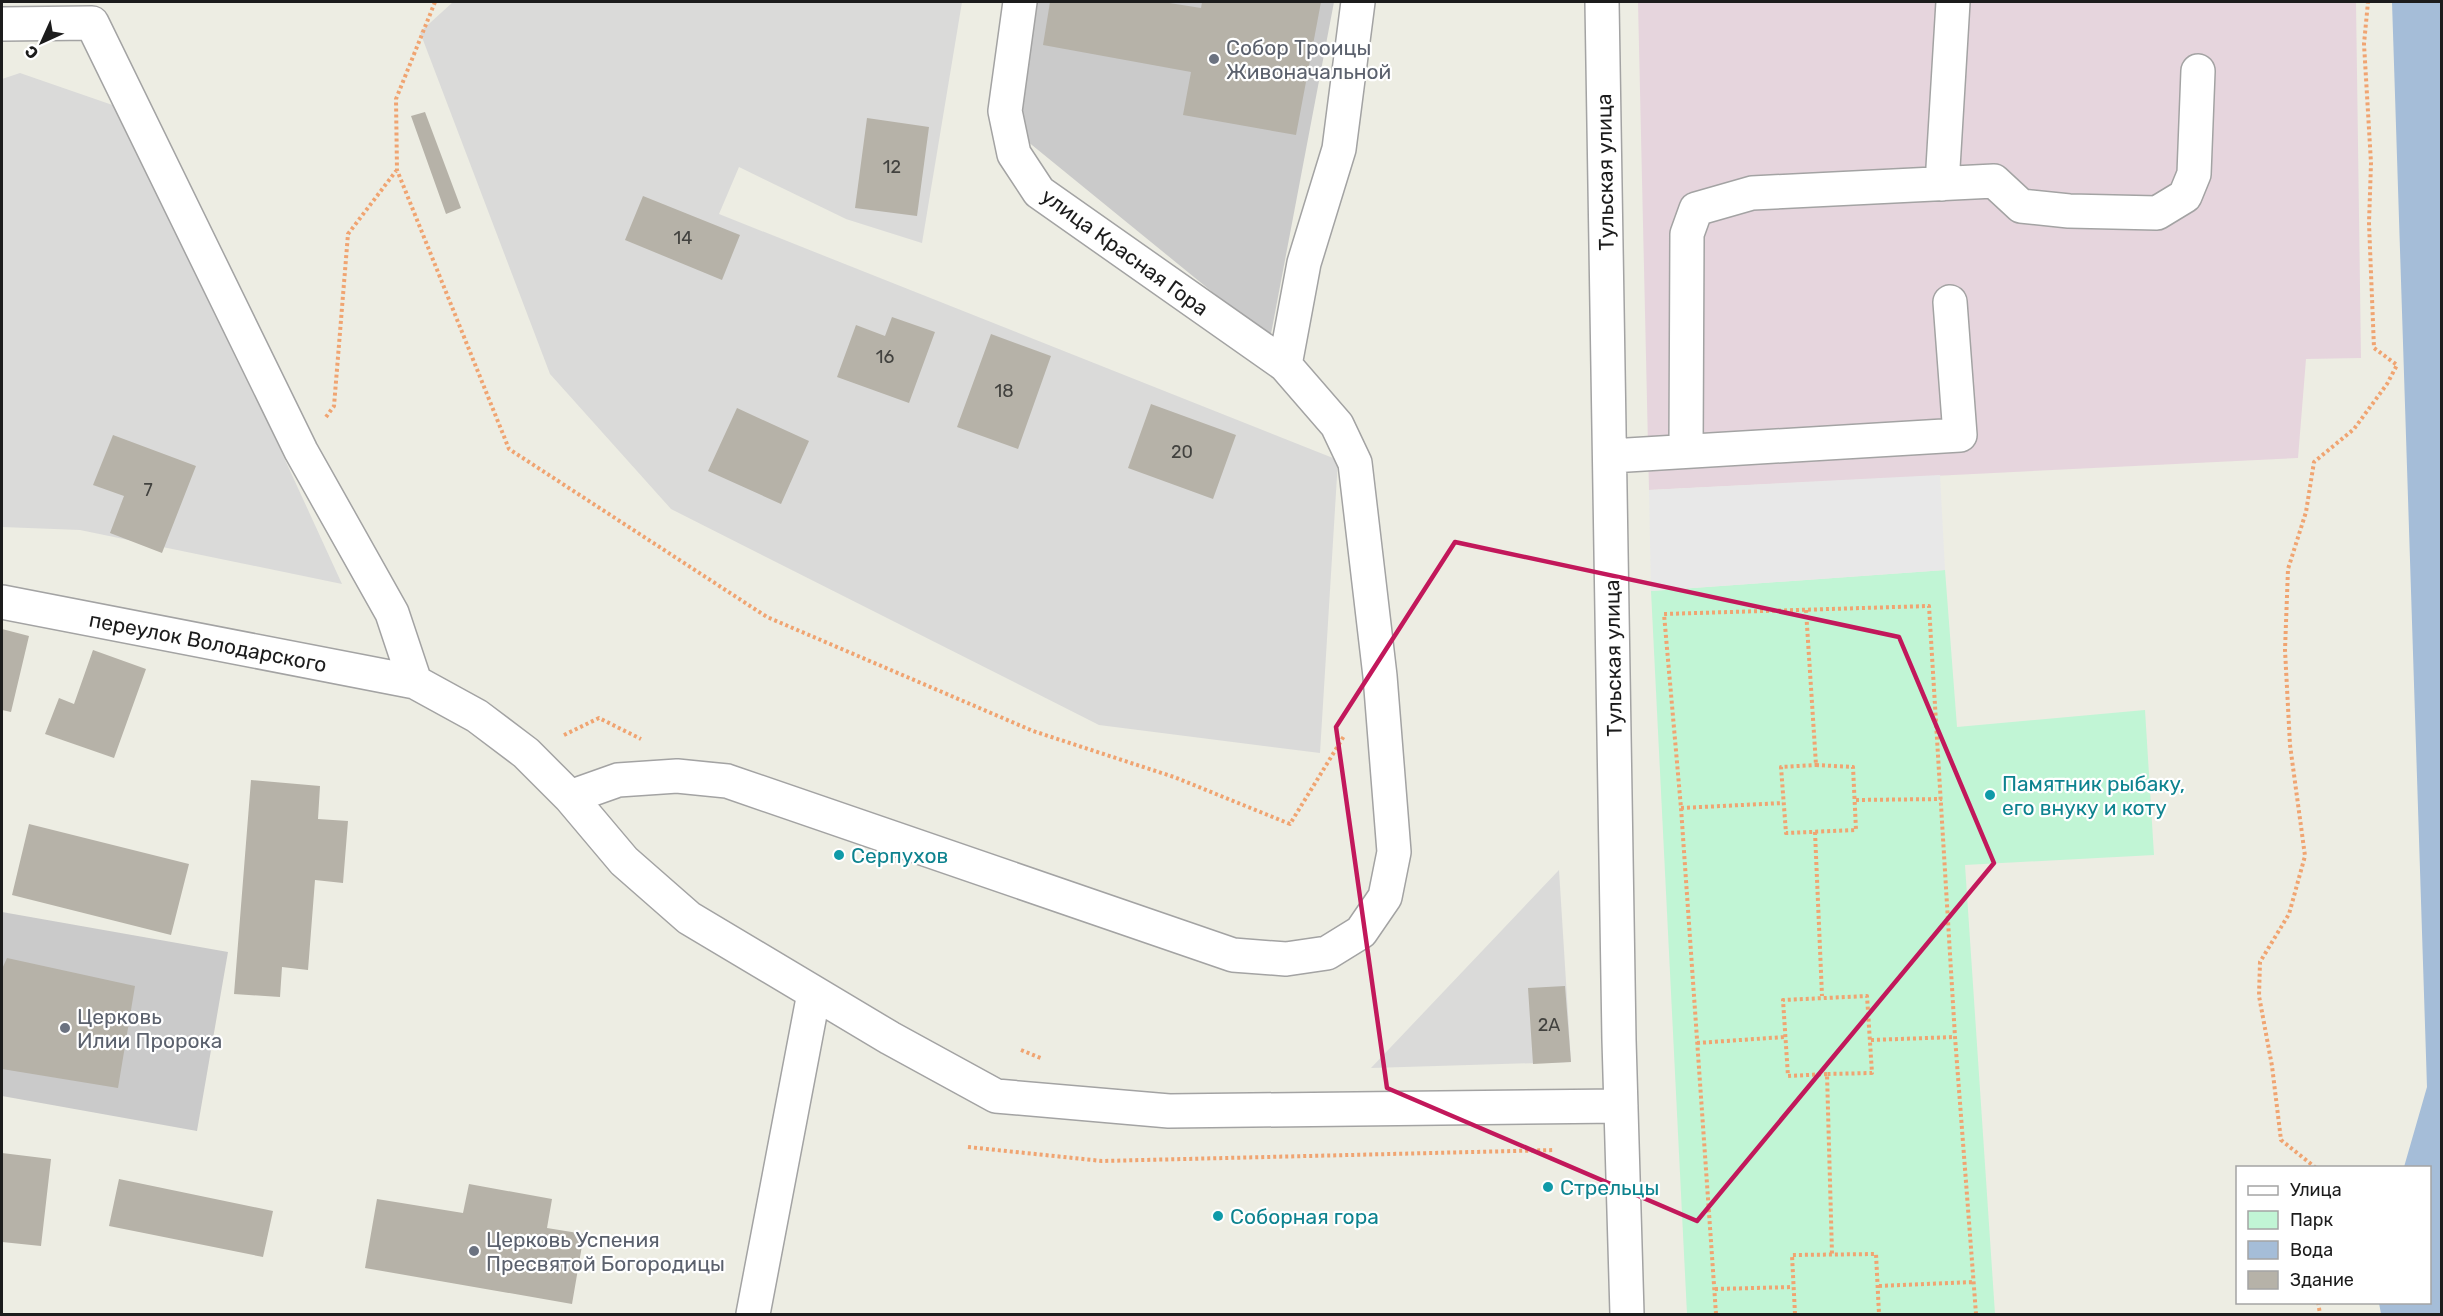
<svg xmlns="http://www.w3.org/2000/svg" width="2443" height="1316" font-family="Rubik,sans-serif">
  <rect width="100%" height="100%" fill="#edede3"/>
  <path fill="#dadad9" d="M 453,2 L 962,2 L 922,243 L 846,219 L 739,167 L 719,214 L 1338,460 L 1320,753 L 1099,725 L 671,509 L 550,374 L 420,32 Z
    M 20,73 L 124,109 L 342,584 L 80,530 L 2,527 L 2,79 Z
    M 1559,870 L 1571,1062 L 1371,1068 Z"/>
  <path fill="#e6d5dd" d="M 1638,2 L 2356,2 L 2361,358 L 2306,359 L 2298,458 L 1649,490 Z"/>
  <path fill="#cacaca" d="M 1035,2 L 1334,2 L 1270,339 L 1016,132 Z
    M 2,912 L 228,952 L 197,1131 L 2,1096 Z"/>
  <path fill="#c1f5d5" d="M 1945,570 L 1957,727 L 2145,710 L 2154,855 L 1965,865 L 1995,1314 L 1687,1314 L 1651,591 Z"/>
  <path fill="#e8e8e8" d="M 1940,475 L 1945,570 L 1651,591 L 1649,490 Z"/>
  <path fill="#a5bdd8" d="M 2392,2 L 2442,2 L 2441,1314 L 2381,1314 L 2379,1303 L 2430,1302 L 2430,1168 L 2404,1167 L 2427,1087 Z"/>
  <path fill="#b6b2a8" d="M 1050,2 L 1163,2 L 1201,8 L 1202,2 L 1321,2 L 1296,135 L 1183,115 L 1191,72 L 1043,45 Z
    M 425,112 L 461,208 L 446,214 L 411,116 Z
    M 867,118 L 929,127 L 917,216 L 855,208 Z
    M 643,196 L 740,235 L 722,280 L 625,240 Z
    M 892,317 L 935,332 L 909,403 L 837,377 L 856,325 L 885,336 Z
    M 991,334 L 1051,356 L 1018,449 L 957,427 Z
    M 1151,404 L 1236,435 L 1213,499 L 1128,468 Z
    M 737,408 L 809,441 L 781,504 L 708,471 Z
    M 113,435 L 196,466 L 162,553 L 110,533 L 124,496 L 93,485 Z
    M 2,629 L 29,636 L 11,712 L 2,710 Z
    M 93,650 L 146,669 L 114,758 L 45,734 L 59,698 L 74,704 Z
    M 251,780 L 320,786 L 318,819 L 348,821 L 343,883 L 315,880 L 308,970 L 282,967 L 280,997 L 234,994 Z
    M 29,824 L 189,864 L 171,935 L 12,895 Z
    M 7,958 L 135,986 L 118,1088 L 2,1069 L 2,969 Z
    M 1565,986 L 1571,1062 L 1533,1064 L 1528,988 Z
    M 2,1153 L 51,1159 L 41,1246 L 2,1242 Z
    M 119,1179 L 273,1211 L 263,1257 L 109,1226 Z
    M 469,1184 L 552,1199 L 547,1228 L 584,1234 L 572,1304 L 365,1268 L 377,1199 L 463,1213 Z"/>
  <g fill="none" stroke-linecap="round" stroke-linejoin="round">
    <g stroke="#a3a3a3" stroke-width="36">
      <path id="minor" d="M 1602,2 L 1619,1040 L 1627,1314
        M 2,24 L 92,23 L 301,451 L 392,613 L 415,682
        M 1942,184 L 1953,2
        M 1285,365 L 1304,263 L 1339,149 L 1358,2
        M 1686,450 L 1687,234 L 1696,209 L 1752,193 L 1994,181 L 2021,206 L 2069,211 L 2157,213 L 2185,196 L 2194,174 L 2198,71
        M 1611,456 L 1960,435 L 1950,302
        M 2,602 L 415,682 L 477,716 L 526,753 L 570,797 L 624,861 L 689,918 L 890,1038 L 996,1096 L 1169,1111 L 1621,1106
        M 570,797 L 618,780 L 677,776 L 727,781 L 1233,955 L 1286,959 L 1327,953 L 1361,932 L 1385,897 L 1394,852 L 1380,676 L 1355,463 L 1337,425 L 1285,365 L 1039,192 L 1014,154 L 1005,111 L 1020,2
        M 753,1314 L 814,993"/>
    </g>
    <path stroke="#f0a471" stroke-width="4" stroke-dasharray="3 3" stroke-linecap="butt" d="M 435,2 L 396,99 L 397,170 L 509,449 L 767,617 L 1033,731 L 1174,777 L 1290,824 L 1344,736
      M 326,417 L 334,406 L 348,234 L 396,171
      M 1806,610 L 1816,765
      M 564,735 L 599,718 L 641,739
      M 1816,765 L 1853,767 L 1856,830 L 1786,833 L 1781,767 Z
      M 1856,800 L 1942,799
      M 1681,808 L 1783,803
      M 1815,832 L 1822,996
      M 1871,1040 L 1955,1037
      M 1697,1043 L 1784,1037
      M 1021,1050 L 1043,1059
      M 1827,1074 L 1788,1076 L 1783,1000 L 1867,996 L 1872,1073 L 1827,1074 L 1832,1254
      M 968,1147 L 1102,1161 L 1555,1150
      M 2316,1168 L 2281,1140 L 2272,1066 L 2259,996 L 2260,962 L 2289,914 L 2305,856 L 2290,745 L 2285,650 L 2288,569 L 2306,512 L 2314,462 L 2354,429 L 2387,384 L 2397,365 L 2374,348 L 2369,223 L 2371,163 L 2364,44 L 2368,2
      M 1879,1286 L 1974,1282
      M 1715,1289 L 1793,1287
      M 2318,1302 L 2320,1314
      M 1716,1314 L 1681,808 L 1664,614 L 1929,606 L 1955,1037 L 1976,1314
      M 1795,1314 L 1792,1255 L 1876,1254 L 1879,1314"/>
    <use href="#minor" stroke="#fff" stroke-width="33"/>
  </g>
  <path fill="none" stroke="#c2185b" stroke-width="4.5" stroke-linejoin="round" d="M 1455,542 L 1899,637 L 1994,863 L 1697,1221 L 1387,1088 L 1336,727 Z"/>
  <g fill="#6b7280" stroke="#fff" stroke-width="2">
    <circle cx="1214" cy="59" r="6"/>
    <circle cx="65" cy="1028" r="6"/>
    <circle cx="474" cy="1251" r="6"/>
  </g>
  <g fill="#0f9aa8" stroke="#fff" stroke-width="2">
    <circle cx="1990" cy="795" r="6"/>
    <circle cx="839" cy="855" r="6"/>
    <circle cx="1548" cy="1187" r="6"/>
    <circle cx="1218" cy="1216" r="6"/>
  </g>
  <g text-anchor="middle" dominant-baseline="central" stroke-width="4.5" stroke-linejoin="round" paint-order="stroke">
    <g font-size="18" fill="#42423f">
      <text x="892" y="167">12</text>
      <text x="683" y="238">14</text>
      <text x="885" y="357">16</text>
      <text x="1004" y="391">18</text>
      <text x="1182" y="452">20</text>
      <text x="148" y="490">7</text>
      <text x="1549" y="1025">2А</text>
    </g>
    <g font-size="21" fill="#5b616d" stroke="#fff" text-anchor="start">
      <text x="1226" y="47">Собор Троицы<tspan x="1226" dy="24">Живоначальной</tspan></text>
      <text x="77" y="1016">Церковь<tspan x="77" dy="24">Илии Пророка</tspan></text>
      <text x="486" y="1239">Церковь Успения<tspan x="486" dy="24">Пресвятой Богородицы</tspan></text>
    </g>
    <g font-size="21" fill="#1c1c1c" stroke="#fff">
      <text transform="translate(1605 172) rotate(-91)">Тульская улица</text>
      <text transform="translate(1125 252) rotate(36)">улица Красная Гора</text>
      <text transform="translate(208 642) rotate(11)">переулок Володарского</text>
      <text transform="translate(1613 658) rotate(-91)">Тульская улица</text>
    </g>
    <g font-size="21" fill="#0d838f" stroke="#fff" text-anchor="start">
      <text x="2002" y="783">Памятник рыбаку,<tspan x="2002" dy="24">его внуку и коту</tspan></text>
      <text x="851" y="855">Серпухов</text>
      <text x="1560" y="1187">Стрельцы</text>
      <text x="1230" y="1216">Соборная гора</text>
    </g>
  </g>
  <rect width="2443" height="1316" fill="none" stroke="#1c1c1c" stroke-width="6"/>
  <rect x="2236" y="1166" width="195" height="138" fill="#ffffff" stroke="#a4a4a4" stroke-width="1.5"/>
  <rect x="2248" y="1186" width="30" height="9" fill="#ffffff" stroke="#a4a4a4" stroke-width="1.5"/>
  <text x="2290" y="1196" font-size="18" fill="#1c1c1c">Улица</text>
  <rect x="2248" y="1211" width="30" height="18" fill="#c1f5d5" stroke="#a4a4a4" stroke-width="1.5"/>
  <text x="2290" y="1226" font-size="18" fill="#1c1c1c">Парк</text>
  <rect x="2248" y="1241" width="30" height="18" fill="#a5bdd8" stroke="#a4a4a4" stroke-width="1.5"/>
  <text x="2290" y="1256" font-size="18" fill="#1c1c1c">Вода</text>
  <rect x="2248" y="1271" width="30" height="18" fill="#b6b2a8" stroke="#a4a4a4" stroke-width="1.5"/>
  <text x="2290" y="1286" font-size="18" fill="#1c1c1c">Здание</text>
  <g transform="translate(42 42) rotate(225)" stroke="#ffffff" stroke-width="4.5" paint-order="stroke">
  <path d="M0-4.5L10 22L0 15L-10 22Z" fill="#1c1c1c"/>
  <text y="-9" font-size="16" font-weight="bold" text-anchor="middle" fill="#1c1c1c">С</text>
  </g>
</svg>
